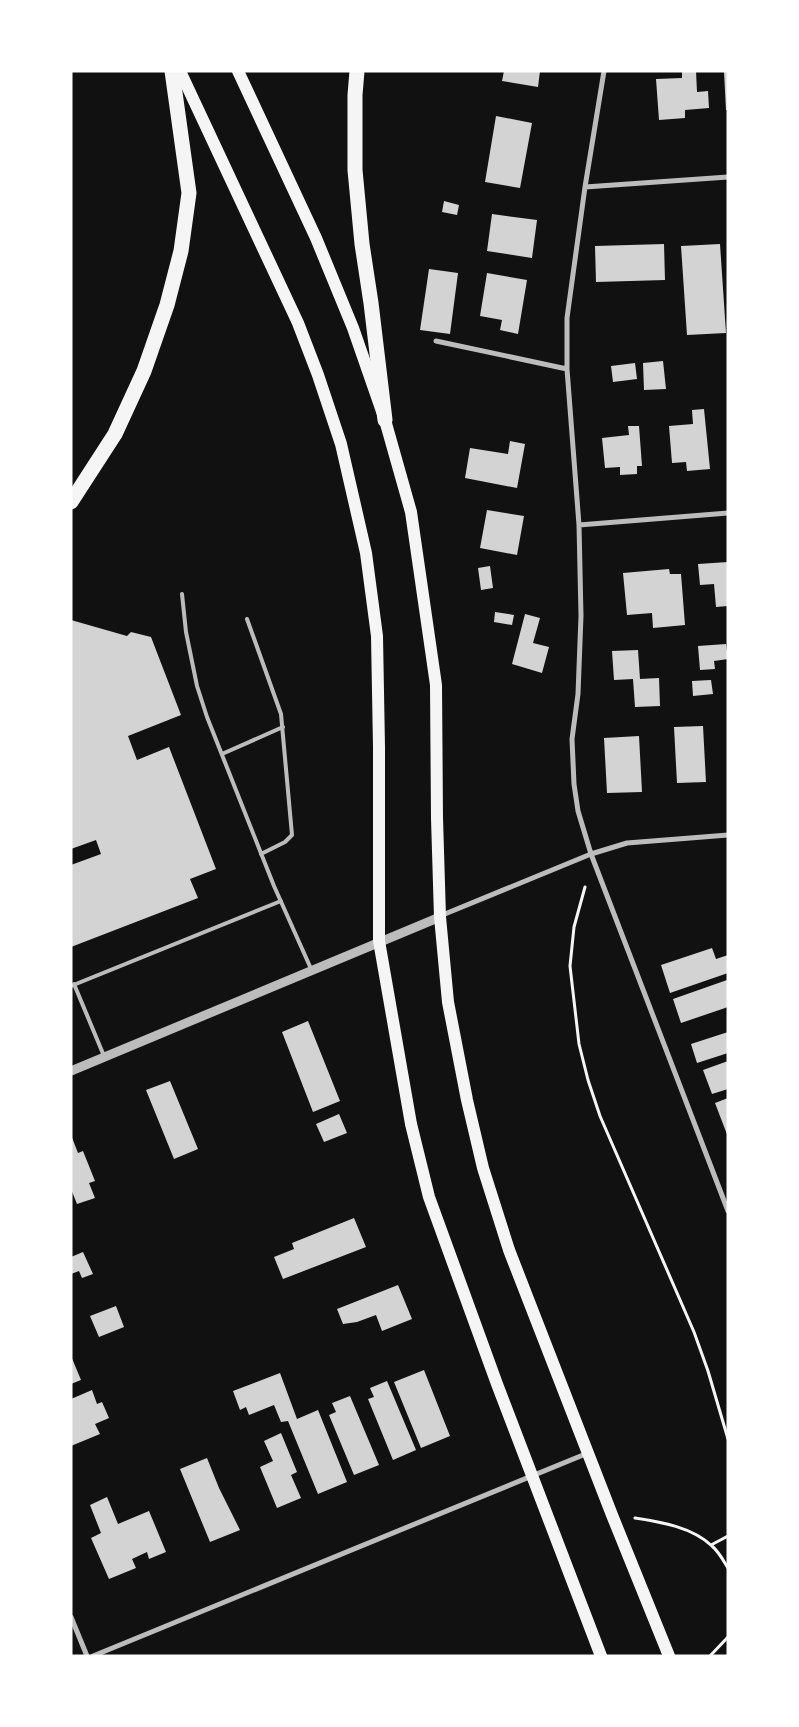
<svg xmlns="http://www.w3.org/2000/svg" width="799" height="1727" font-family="Barlow,sans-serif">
  <rect width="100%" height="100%" fill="#111"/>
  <path fill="#d3d3d3" d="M 504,71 L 540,71 L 538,87 L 502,81 Z
    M 682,71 L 696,71 L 697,92 L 708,91 L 709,108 L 685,110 L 685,118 L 659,120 L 656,79 L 682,78 Z
    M 728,71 L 728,110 L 726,110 L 724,72 Z
    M 496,116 L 532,123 L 520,188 L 485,182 Z
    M 444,201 L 459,205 L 457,215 L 442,212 Z
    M 492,214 L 537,220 L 532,258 L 487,251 Z
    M 664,244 L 665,280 L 596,282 L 595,246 Z
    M 720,244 L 726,333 L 687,335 L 681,246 Z
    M 429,269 L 458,273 L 450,334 L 420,330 Z
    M 487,273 L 527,280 L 518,334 L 500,330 L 502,320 L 480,316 Z
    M 663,361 L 666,389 L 644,390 L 643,363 Z
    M 635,363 L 637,379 L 613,382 L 611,366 Z
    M 704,409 L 710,469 L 687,471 L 686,462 L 672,463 L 669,426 L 693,424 L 692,410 Z
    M 628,426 L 639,426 L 642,466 L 637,466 L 637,474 L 620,475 L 620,467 L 605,468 L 602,438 L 629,435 Z
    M 510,441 L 525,444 L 517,488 L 465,478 L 470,448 L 508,454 Z
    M 487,510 L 524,516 L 517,555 L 480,548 Z
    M 728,562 L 728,606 L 716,607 L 714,584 L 700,585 L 698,564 Z
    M 490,566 L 493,588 L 481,590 L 478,568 Z
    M 669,569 L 670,574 L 681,574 L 685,625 L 653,628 L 652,613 L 627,615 L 623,573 Z
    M 495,612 L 514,615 L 512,625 L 494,622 Z
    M 525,614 L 540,618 L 533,643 L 549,647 L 542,673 L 512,664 Z
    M 71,620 L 127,636 L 131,632 L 151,637 L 181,715 L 128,736 L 137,760 L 169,747 L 216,869 L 190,879 L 198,898 L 71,947 L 71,865 L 101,854 L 96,840 L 71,849 Z
    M 726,644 L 728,659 L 714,661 L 715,669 L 700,670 L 698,646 Z
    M 638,650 L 640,679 L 659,678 L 660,706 L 635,707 L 633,679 L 614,680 L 612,651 Z
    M 711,680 L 713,694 L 693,696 L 692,681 Z
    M 703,726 L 706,782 L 677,783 L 674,727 Z
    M 639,736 L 642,792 L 607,793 L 604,738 Z
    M 712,948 L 716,959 L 728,955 L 728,973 L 670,993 L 661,965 Z
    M 727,980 L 728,1007 L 681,1023 L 673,999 Z
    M 308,1021 L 340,1101 L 313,1112 L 282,1032 Z
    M 728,1032 L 728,1053 L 697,1063 L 691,1044 Z
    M 728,1061 L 728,1089 L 712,1094 L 703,1070 Z
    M 170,1081 L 198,1149 L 174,1159 L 146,1090 Z
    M 728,1098 L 728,1137 L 715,1103 Z
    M 339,1114 L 347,1133 L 324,1142 L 316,1124 Z
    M 71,1135 L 78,1153 L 83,1151 L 95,1181 L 89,1183 L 95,1198 L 77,1204 L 71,1189 Z
    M 354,1218 L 366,1247 L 283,1279 L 274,1257 L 294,1249 L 292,1243 Z
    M 83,1252 L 93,1274 L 82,1278 L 79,1271 L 71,1274 L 71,1257 Z
    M 398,1285 L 412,1319 L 382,1331 L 376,1315 L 357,1322 L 343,1324 L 337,1309 Z
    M 116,1306 L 124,1327 L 99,1337 L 90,1316 Z
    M 71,1356 L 81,1380 L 71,1384 Z
    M 424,1370 L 450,1436 L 421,1448 L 394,1382 Z
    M 280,1373 L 297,1419 L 318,1410 L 347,1482 L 318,1494 L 288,1421 L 281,1422 L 274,1405 L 249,1415 L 246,1407 L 240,1410 L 233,1391 Z
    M 387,1381 L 416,1450 L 393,1460 L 368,1399 L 374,1397 L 370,1388 Z
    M 92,1390 L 97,1404 L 102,1402 L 109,1418 L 95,1424 L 100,1434 L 71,1446 L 71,1399 Z
    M 350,1396 L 379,1465 L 354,1475 L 329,1415 L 336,1412 L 332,1403 Z
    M 281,1433 L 297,1472 L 291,1475 L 301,1498 L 277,1508 L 260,1467 L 273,1461 L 264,1441 Z
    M 207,1458 L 219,1488 L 240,1530 L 210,1542 L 180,1469 Z
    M 107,1497 L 118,1524 L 149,1511 L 166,1552 L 149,1559 L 147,1552 L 132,1559 L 136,1568 L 109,1579 L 91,1538 L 101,1533 L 90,1505 Z"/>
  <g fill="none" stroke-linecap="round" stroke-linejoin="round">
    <path stroke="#f5f5f5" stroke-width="3" d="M 585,887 L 574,927 L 570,966 L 579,1044 L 588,1080 L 600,1116 L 694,1332 L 708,1371 L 728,1439
      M 635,1518 C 661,1522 692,1527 712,1546 C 719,1552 723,1560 728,1568
      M 711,1545 L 728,1536
      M 710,1656 L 728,1637"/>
    <path stroke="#bcbcbc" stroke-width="4" d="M 182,594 L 186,632 L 197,686 L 207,717 L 274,886 L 312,971
      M 247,619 L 281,714 L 292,835 L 285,842 L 261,854
      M 222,754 L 283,727
      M 74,984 L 104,1056
      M 71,986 L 281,901"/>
    <path stroke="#bcbcbc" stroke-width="5" d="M 604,71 L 585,187 L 567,318 L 567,369 L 579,525 L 581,616 L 578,694 L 572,739 L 574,784 L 578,811 L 591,854 L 728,1211
      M 585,187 L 728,177
      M 436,341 L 567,369
      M 579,525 L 728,513
      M 440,916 L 591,854 L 627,843 L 728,835
      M 71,1617 L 87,1656
      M 93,1656 L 588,1453"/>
    <path stroke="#bcbcbc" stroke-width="9" d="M 71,1071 L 440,917"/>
    <path stroke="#f5f5f5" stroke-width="12" d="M 180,71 L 298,323 L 318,375 L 341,444 L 366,553 L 377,636 L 379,747 L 379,941 L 411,1124 L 429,1197 L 497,1384 L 601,1656
      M 238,71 L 316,238 L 353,328 L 385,420 L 411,512 L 436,685 L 437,818 L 440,917 L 448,1002 L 467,1100 L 483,1168 L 509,1250 L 612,1515 L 669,1656"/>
    <path stroke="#f5f5f5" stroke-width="15" d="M 357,71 L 355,95 L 355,170 L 362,244 L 371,303 L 385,420
      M 71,502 L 115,434 L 144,371 L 167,305 L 181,251 L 189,193 L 172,71"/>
  </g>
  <rect width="799" height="1727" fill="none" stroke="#ffffff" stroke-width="145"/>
</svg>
